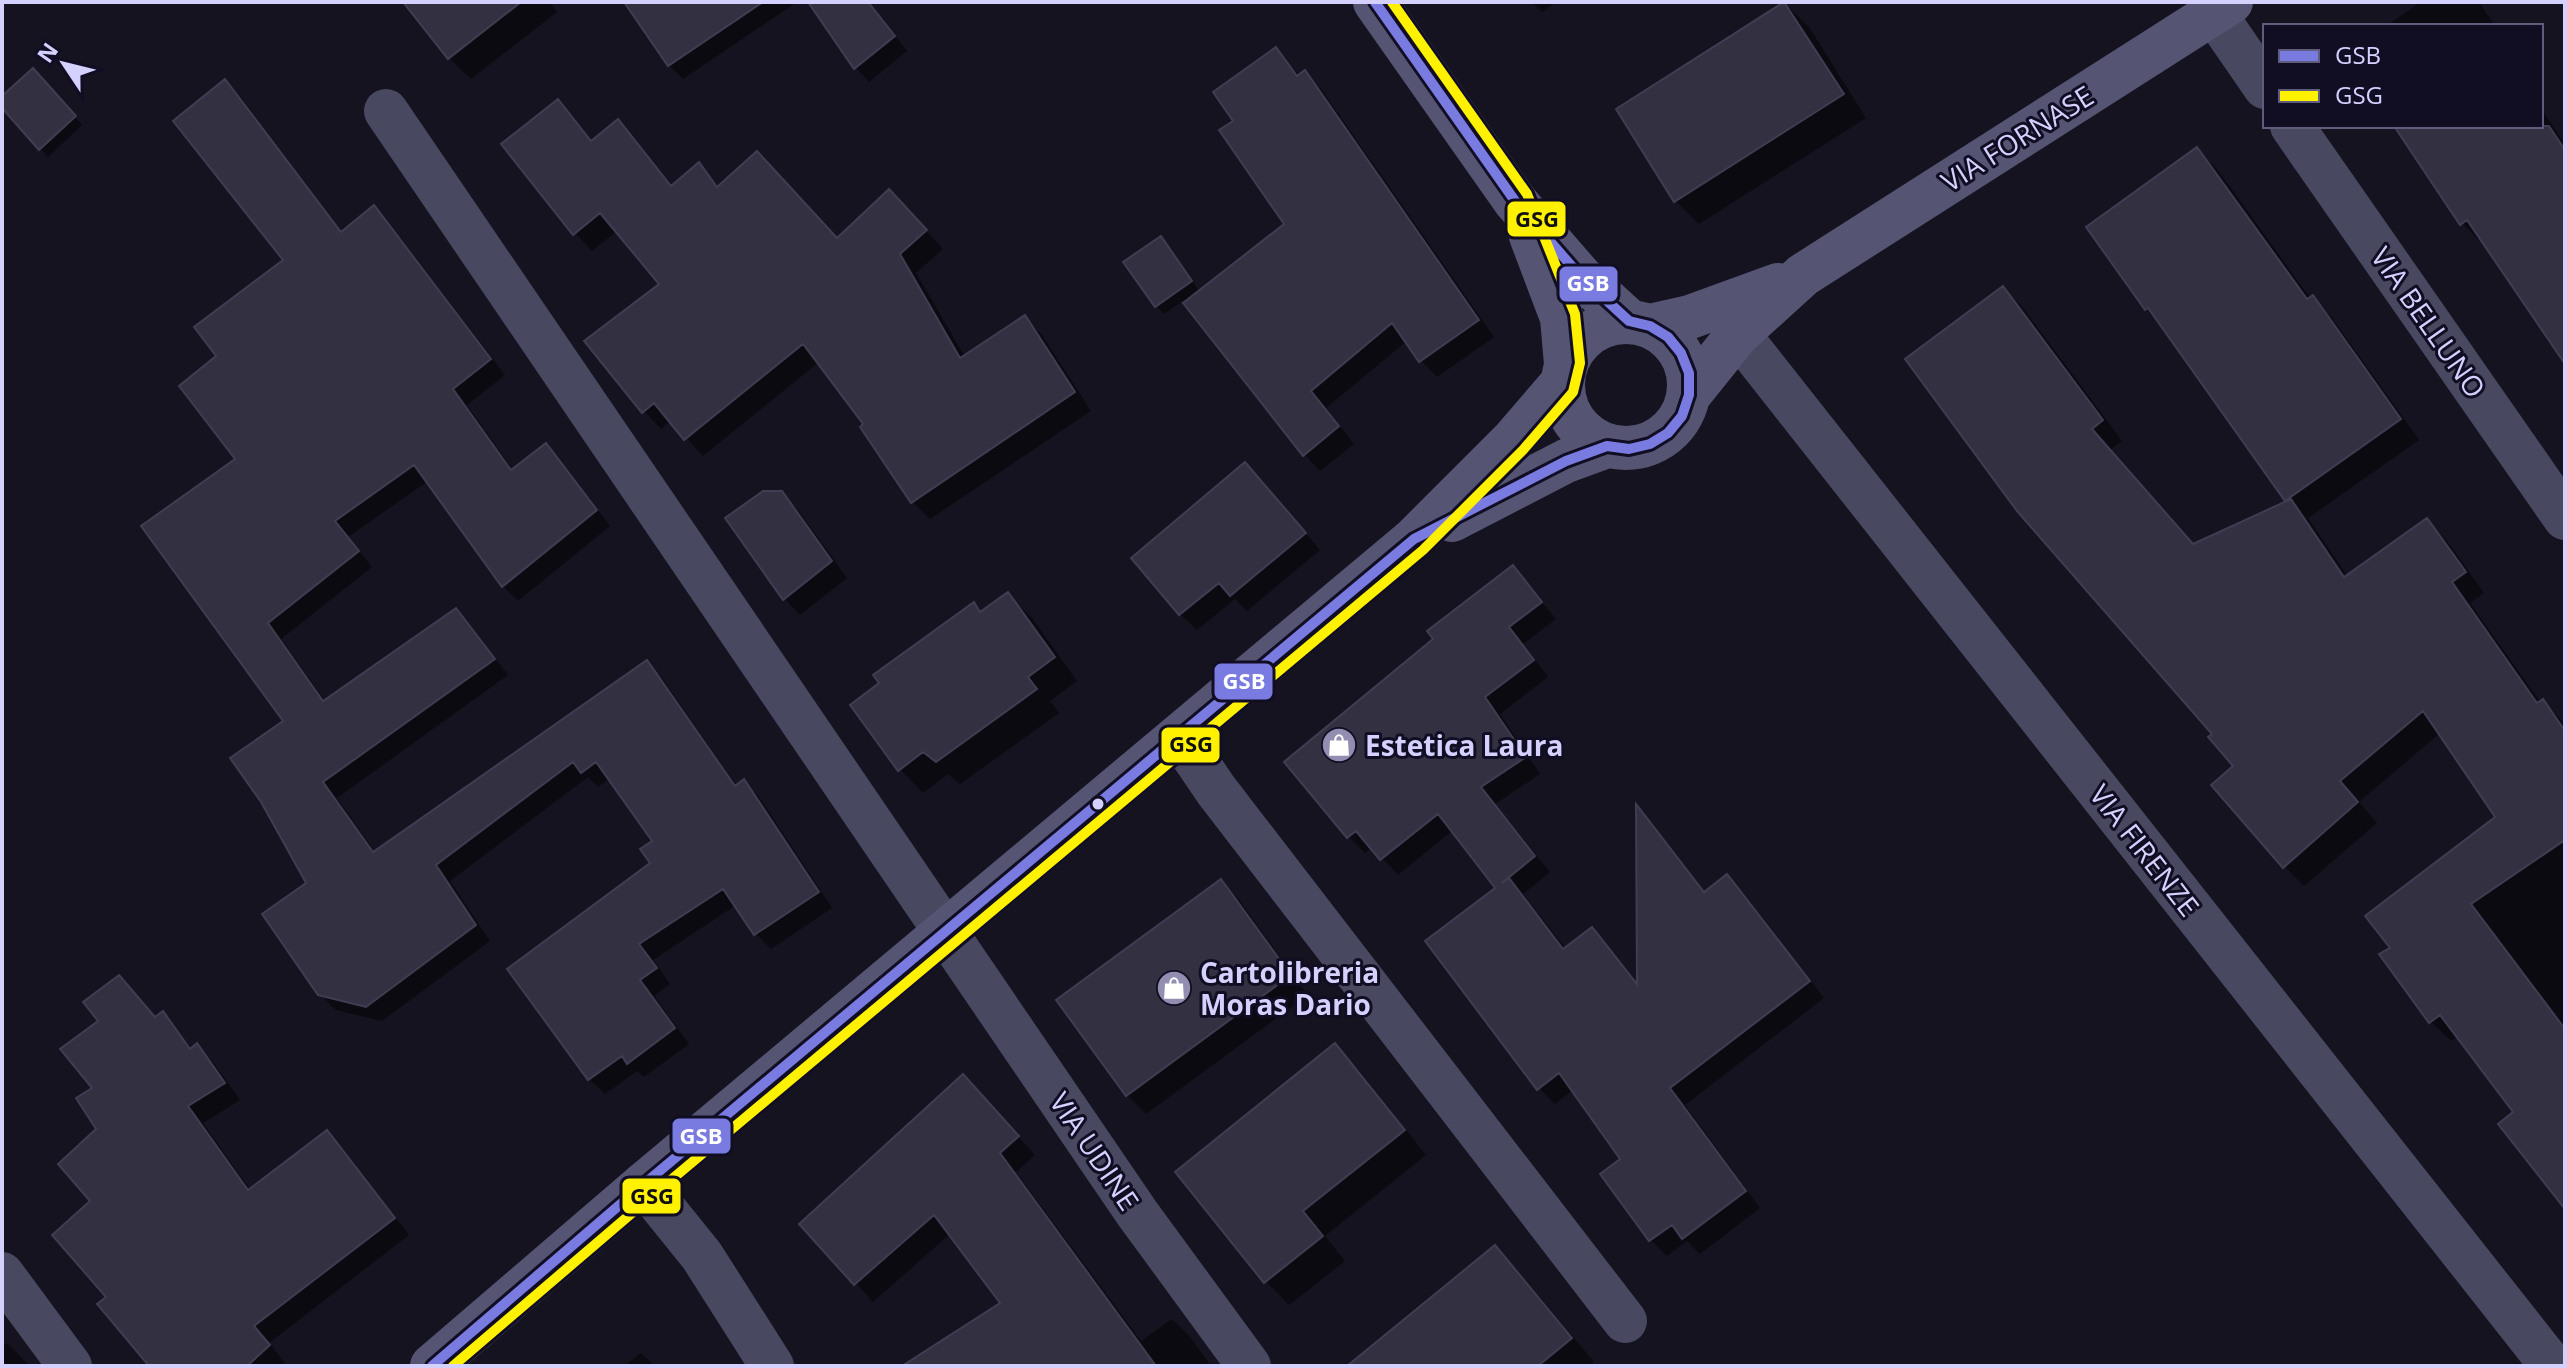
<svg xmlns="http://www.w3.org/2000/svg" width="2567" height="1368" font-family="'Open Sans',sans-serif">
  <rect width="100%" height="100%" fill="#14131f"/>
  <path fill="#0007" d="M 406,2 L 550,2 L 557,12 L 471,79 L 449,58 Z
    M 626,2 L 797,2 L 683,79 L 669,65 Z
    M 811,2 L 869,2 L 907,51 L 869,82 L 856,68 Z
    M 1532,2 L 1557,2 L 1542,12 Z
    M 2421,2 L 2479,2 L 2495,26 L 2386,26 Z
    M 1785,4 L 1809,27 L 1866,118 L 1699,224 L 1676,201 L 1619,110 Z
    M 1276,50 L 1300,76 L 1305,73 L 1321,89 L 1494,337 L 1437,377 L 1421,360 L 1407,341 L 1326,408 L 1354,444 L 1320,471 L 1304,454 L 1184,300 L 1164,314 L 1156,306 L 1161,238 L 1200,292 L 1286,224 L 1236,121 Z
    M 41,78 L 82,125 L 48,157 L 2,105 L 2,99 Z
    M 225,82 L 240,97 L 343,233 L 374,208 L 389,223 L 505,375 L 467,405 L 513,470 L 546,446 L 561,461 L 610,526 L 518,601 L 503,586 L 428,481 L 348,537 L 372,567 L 281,639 L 326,702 L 456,611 L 471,626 L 508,675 L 337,798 L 375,852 L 647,663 L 662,678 L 737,787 L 744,782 L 759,797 L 832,908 L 771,949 L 756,934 L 736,905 L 653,960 L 670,984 L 654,996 L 689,1044 L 644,1077 L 637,1071 L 605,1094 L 589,1079 L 510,970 L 653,864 L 655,841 L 610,778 L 598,787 L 588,777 L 450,881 L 490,941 L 382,1021 L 336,1010 L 320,994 L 309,884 L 286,722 L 219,357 L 286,260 Z
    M 557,102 L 593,142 L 617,122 L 673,187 L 699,165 L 720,187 L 837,240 L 907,210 L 943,249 L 916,273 L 965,357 L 1024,317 L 1042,335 L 1091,411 L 930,519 L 913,502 L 866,425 L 819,362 L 703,456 L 671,421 L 661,429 L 644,411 L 662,284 L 618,230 L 592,251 L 575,233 Z
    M 2541,108 L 2565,144 L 2565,360 L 2485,243 L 2483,244 L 2462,223 L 2396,126 L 2541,126 Z
    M 2197,150 L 2217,169 L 2311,299 L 2313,298 L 2332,318 L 2419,440 L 2308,518 L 2348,577 L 2427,520 L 2447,541 L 2484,593 L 2470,603 L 2541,703 L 2543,701 L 2565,724 L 2565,1206 L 2516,1112 L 2458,1036 L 2451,1041 L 2430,1021 L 2393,948 L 2498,817 L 2440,733 L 2359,802 L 2377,823 L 2304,886 L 2284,866 L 2236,766 L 2214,734 L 2003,288 L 2023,308 L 2122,441 L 2110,450 L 2194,546 L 2288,502 L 2159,321 L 2147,309 Z
    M 1245,464 L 1320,550 L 1247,611 L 1235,599 L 1197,630 L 1180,614 Z
    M 781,493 L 798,510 L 847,578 L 800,615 L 784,598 Z
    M 1513,568 L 1556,619 L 1523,644 L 1548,677 L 1500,714 L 1540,774 L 1495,804 L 1550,872 L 1523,894 L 1566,949 L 1591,930 L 1639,985 L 1638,809 L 1706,893 L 1727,877 L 1743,893 L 1824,998 L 1685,1105 L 1760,1208 L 1700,1254 L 1687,1241 L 1667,1256 L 1651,1240 L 1602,1174 L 1623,1159 L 1573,1090 L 1555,1104 L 1539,1088 L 1498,889 L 1453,830 L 1398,875 L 1372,847 L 1365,853 L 1349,837 L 1287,763 L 1436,639 Z
    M 1008,595 L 1032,618 L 1077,681 L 1050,701 L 1059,713 L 960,784 L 948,774 L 923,793 L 900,769 L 973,605 L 982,613 Z
    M 1221,882 L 1239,900 L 1308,995 L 1146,1114 L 1127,1095 Z
    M 162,1014 L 192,1049 L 197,1046 L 213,1062 L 240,1100 L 203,1123 L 251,1191 L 326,1133 L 343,1149 L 409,1235 L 269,1343 L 285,1363 L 281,1366 L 152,1366 L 108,1297 L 93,1201 L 99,1129 L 95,1088 Z
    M 1335,1046 L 1358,1069 L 1426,1155 L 1325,1236 L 1345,1261 L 1289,1305 L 1266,1281 Z
    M 980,1095 L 1035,1155 L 1016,1172 L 1141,1341 L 1172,1319 L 1190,1337 L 1211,1366 L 906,1366 L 1003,1304 L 951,1233 L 873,1302 L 802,1224 Z
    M 1495,1248 L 1518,1271 L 1594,1362 L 1590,1366 L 1350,1366 Z
    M 7,1343 L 23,1359 L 29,1366 L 2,1366 L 2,1347 Z
    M 641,1353 L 655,1366 L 624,1366 Z"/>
  <path fill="#333141" stroke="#403d53" stroke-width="2" d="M 403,2 L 521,2 L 448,59 Z
    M 624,2 L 763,2 L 668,66 Z
    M 808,2 L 868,2 L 895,36 L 854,69 Z
    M 1784,2 L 1844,94 L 1674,202 L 1616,109 Z
    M 1276,47 L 1297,76 L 1305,70 L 1479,320 L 1419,362 L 1392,323 L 1311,391 L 1339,426 L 1303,456 L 1183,303 L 1284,224 L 1219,130 L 1233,121 L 1213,92 Z
    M 33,68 L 76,116 L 39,150 L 2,108 L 2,96 Z
    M 225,79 L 341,232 L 374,205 L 491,359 L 453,389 L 511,470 L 546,443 L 597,510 L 502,587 L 414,465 L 335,521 L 359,551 L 268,623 L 323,701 L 456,608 L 495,659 L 323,782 L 373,852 L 647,660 L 735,786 L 744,779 L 819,892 L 754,935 L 723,889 L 639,944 L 657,968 L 640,980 L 675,1028 L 627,1064 L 622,1056 L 588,1080 L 507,969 L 650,863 L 640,849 L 652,841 L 596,762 L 581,773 L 573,762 L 436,865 L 476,925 L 366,1007 L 318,995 L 262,914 L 306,883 L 261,802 L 230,758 L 283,721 L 141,526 L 235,459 L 179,386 L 216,356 L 194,327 L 283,260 L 173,121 Z
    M 558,99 L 591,141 L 618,119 L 671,186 L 699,162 L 717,187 L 757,151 L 837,238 L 889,189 L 927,230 L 900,254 L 960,358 L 1025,315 L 1075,392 L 911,503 L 860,427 L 863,424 L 803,344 L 684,440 L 654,403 L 642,413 L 584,341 L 659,284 L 600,213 L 573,235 L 501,144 Z
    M 2394,126 L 2549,126 L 2565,150 L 2565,364 L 2467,220 L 2460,225 Z
    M 2197,147 L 2307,299 L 2313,295 L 2401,419 L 2285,501 L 2148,308 L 2145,310 L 2086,227 Z
    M 1161,236 L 1192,281 L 1155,307 L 1123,262 Z
    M 2003,286 L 2103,420 L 2092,429 L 2193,544 L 2291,499 L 2344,577 L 2427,518 L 2466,572 L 2452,582 L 2537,703 L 2543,699 L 2565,731 L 2565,840 L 2471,904 L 2565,1029 L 2565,1209 L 2498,1124 L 2513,1112 L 2440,1015 L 2429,1023 L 2379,954 L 2390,948 L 2365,916 L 2495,817 L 2423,711 L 2340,781 L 2358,802 L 2283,868 L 2211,785 L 2233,766 L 2208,737 L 2212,734 L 2017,511 L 1905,359 Z
    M 1245,462 L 1306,533 L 1230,596 L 1219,583 L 1179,615 L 1131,558 Z
    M 763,491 L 782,491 L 832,561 L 783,600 L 725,518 Z
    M 1513,565 L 1542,602 L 1509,627 L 1534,660 L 1485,697 L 1526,757 L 1481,787 L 1535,856 L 1502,883 L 1509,878 L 1563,949 L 1592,927 L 1637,984 L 1636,804 L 1704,892 L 1727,874 L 1810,981 L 1670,1088 L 1746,1191 L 1682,1239 L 1672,1225 L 1649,1241 L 1600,1174 L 1620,1159 L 1559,1073 L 1537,1090 L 1425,941 L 1495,888 L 1438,814 L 1380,860 L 1356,831 L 1347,838 L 1284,762 L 1433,639 L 1427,631 Z
    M 1008,592 L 1055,657 L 1028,677 L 1037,689 L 936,762 L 923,752 L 898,771 L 850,705 L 879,683 L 873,675 L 974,602 L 980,612 Z
    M 1221,879 L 1291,975 L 1126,1096 L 1056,1000 Z
    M 119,975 L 155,1017 L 163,1011 L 190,1049 L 197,1043 L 225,1083 L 188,1106 L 248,1190 L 327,1130 L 395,1218 L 254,1326 L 270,1345 L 247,1366 L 149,1366 L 97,1304 L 106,1297 L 52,1235 L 90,1201 L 58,1164 L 96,1129 L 76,1098 L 92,1088 L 60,1049 L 98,1021 L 83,1002 Z
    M 1335,1043 L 1405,1130 L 1303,1211 L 1323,1236 L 1264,1283 L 1175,1172 Z
    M 963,1074 L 1019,1136 L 1000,1153 L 1156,1366 L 902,1366 L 1000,1303 L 934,1215 L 854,1285 L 799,1224 Z
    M 1495,1245 L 1572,1338 L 1538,1366 L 1347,1366 Z"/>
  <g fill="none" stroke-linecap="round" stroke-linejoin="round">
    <path stroke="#484860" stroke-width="44" d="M 2214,13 L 2265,87
      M 386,111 L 1137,1213 L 1249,1366
      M 2292,126 L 2565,518
      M 1738,334 L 2552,1366
      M 1180,737 L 1216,790 L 1625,1321
      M 644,1184 L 702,1256 L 772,1366
      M 2,1274 L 70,1366"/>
    <path stroke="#555473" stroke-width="44" d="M 1375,2 L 1515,201 L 1581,277 L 1629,321
      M 1531,236 L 1562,318 L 1566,364
      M1563 385a63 63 0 1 1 126 0a63 63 0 1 1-126 0Z
      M 1650,326 L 1690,317 L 1778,285
      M 1689,395 L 1738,334 L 1803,275 L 2231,2
      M 1452,520 L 1566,461 L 1607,446
      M 432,1366 L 644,1184 L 1414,539 L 1513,440 L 1562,383"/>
    <g stroke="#110e24" stroke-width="16">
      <path id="bus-1" d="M 432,1366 L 644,1184 L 1414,539 L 1566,461 L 1607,446 L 1629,449 L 1650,444 L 1668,433 L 1682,416 L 1689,395 L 1689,373 L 1681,353 L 1668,337 L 1650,326 L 1629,321 L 1581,277 L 1515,201 L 1375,2"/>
    </g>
    <g stroke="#110e24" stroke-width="16">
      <path id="bus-2" d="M 453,1366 L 653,1195 L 1423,550 L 1523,450 L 1573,392 L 1580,363 L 1575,314 L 1527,194 L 1392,2"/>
    </g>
    <use href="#bus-1" stroke="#7a7be0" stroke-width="10"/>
    <use href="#bus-2" stroke="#fff100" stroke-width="10"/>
  </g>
  <defs>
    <g id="shop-disc" transform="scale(1.8)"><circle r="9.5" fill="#918eb1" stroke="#110e24"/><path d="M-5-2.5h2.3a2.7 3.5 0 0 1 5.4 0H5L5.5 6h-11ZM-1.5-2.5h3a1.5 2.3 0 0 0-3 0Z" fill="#fff"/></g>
  </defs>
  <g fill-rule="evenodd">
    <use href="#shop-disc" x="1339" y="745"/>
    <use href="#shop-disc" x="1174" y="988"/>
  </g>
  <circle fill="#d5d1ff" stroke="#110e24" stroke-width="3" cx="1098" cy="804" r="7"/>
  <g text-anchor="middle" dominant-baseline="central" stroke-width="6" stroke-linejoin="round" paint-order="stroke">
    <g font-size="28" fill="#d5d1ff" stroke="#110e24">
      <text transform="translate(2017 138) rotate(-32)">VIA FORNASE</text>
      <text transform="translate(2429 322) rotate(55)">VIA BELLUNO</text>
      <text transform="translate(2145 850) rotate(52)">VIA FIRENZE</text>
      <text transform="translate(1095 1151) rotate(56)">VIA UDINE</text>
    </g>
    <g font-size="28" font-weight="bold" fill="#d5d1ff" stroke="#110e24" text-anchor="start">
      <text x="1365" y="745">Estetica Laura</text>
      <text x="1200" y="972">Cartolibreria<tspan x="1200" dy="32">Moras Dario</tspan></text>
    </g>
  </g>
  <g stroke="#110e24" stroke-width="3">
    <rect x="1506" y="200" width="61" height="38" rx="8" fill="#fff100"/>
    <rect x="1558" y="265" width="61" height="38" rx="8" fill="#7a7be0"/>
    <rect x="1213" y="662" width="61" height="39" rx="8" fill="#7a7be0"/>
    <rect x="1160" y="726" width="61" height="38" rx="8" fill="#fff100"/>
    <rect x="671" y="1117" width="61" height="38" rx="8" fill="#7a7be0"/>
    <rect x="621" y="1177" width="61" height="38" rx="8" fill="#fff100"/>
  </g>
  <g font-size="22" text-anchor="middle" font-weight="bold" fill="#fff">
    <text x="1588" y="291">GSB</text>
    <text x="1244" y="689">GSB</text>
    <text x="701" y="1144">GSB</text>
  </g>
  <g font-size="22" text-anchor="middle" font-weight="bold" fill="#111">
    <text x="1537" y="227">GSG</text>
    <text x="1191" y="752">GSG</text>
    <text x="652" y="1204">GSG</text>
  </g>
  <rect width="2567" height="1368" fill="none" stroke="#d5d1ff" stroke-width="8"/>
  <rect x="2263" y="24" width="280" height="104" fill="#110e24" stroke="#5f5c7c" stroke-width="2"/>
  <rect x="2279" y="50" width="40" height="12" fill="#7a7be0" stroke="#5f5c7c" stroke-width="2"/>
  <text x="2335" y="64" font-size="24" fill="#d5d1ff">GSB</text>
  <rect x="2279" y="90" width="40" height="12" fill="#fff100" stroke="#5f5c7c" stroke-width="2"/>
  <text x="2335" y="104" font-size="24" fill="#d5d1ff">GSG</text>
  <g transform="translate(64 64) rotate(305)" stroke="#110e24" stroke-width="6" paint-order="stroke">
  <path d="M0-6L14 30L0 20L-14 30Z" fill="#d5d1ff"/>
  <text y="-12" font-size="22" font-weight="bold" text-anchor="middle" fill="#d5d1ff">N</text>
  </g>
</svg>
